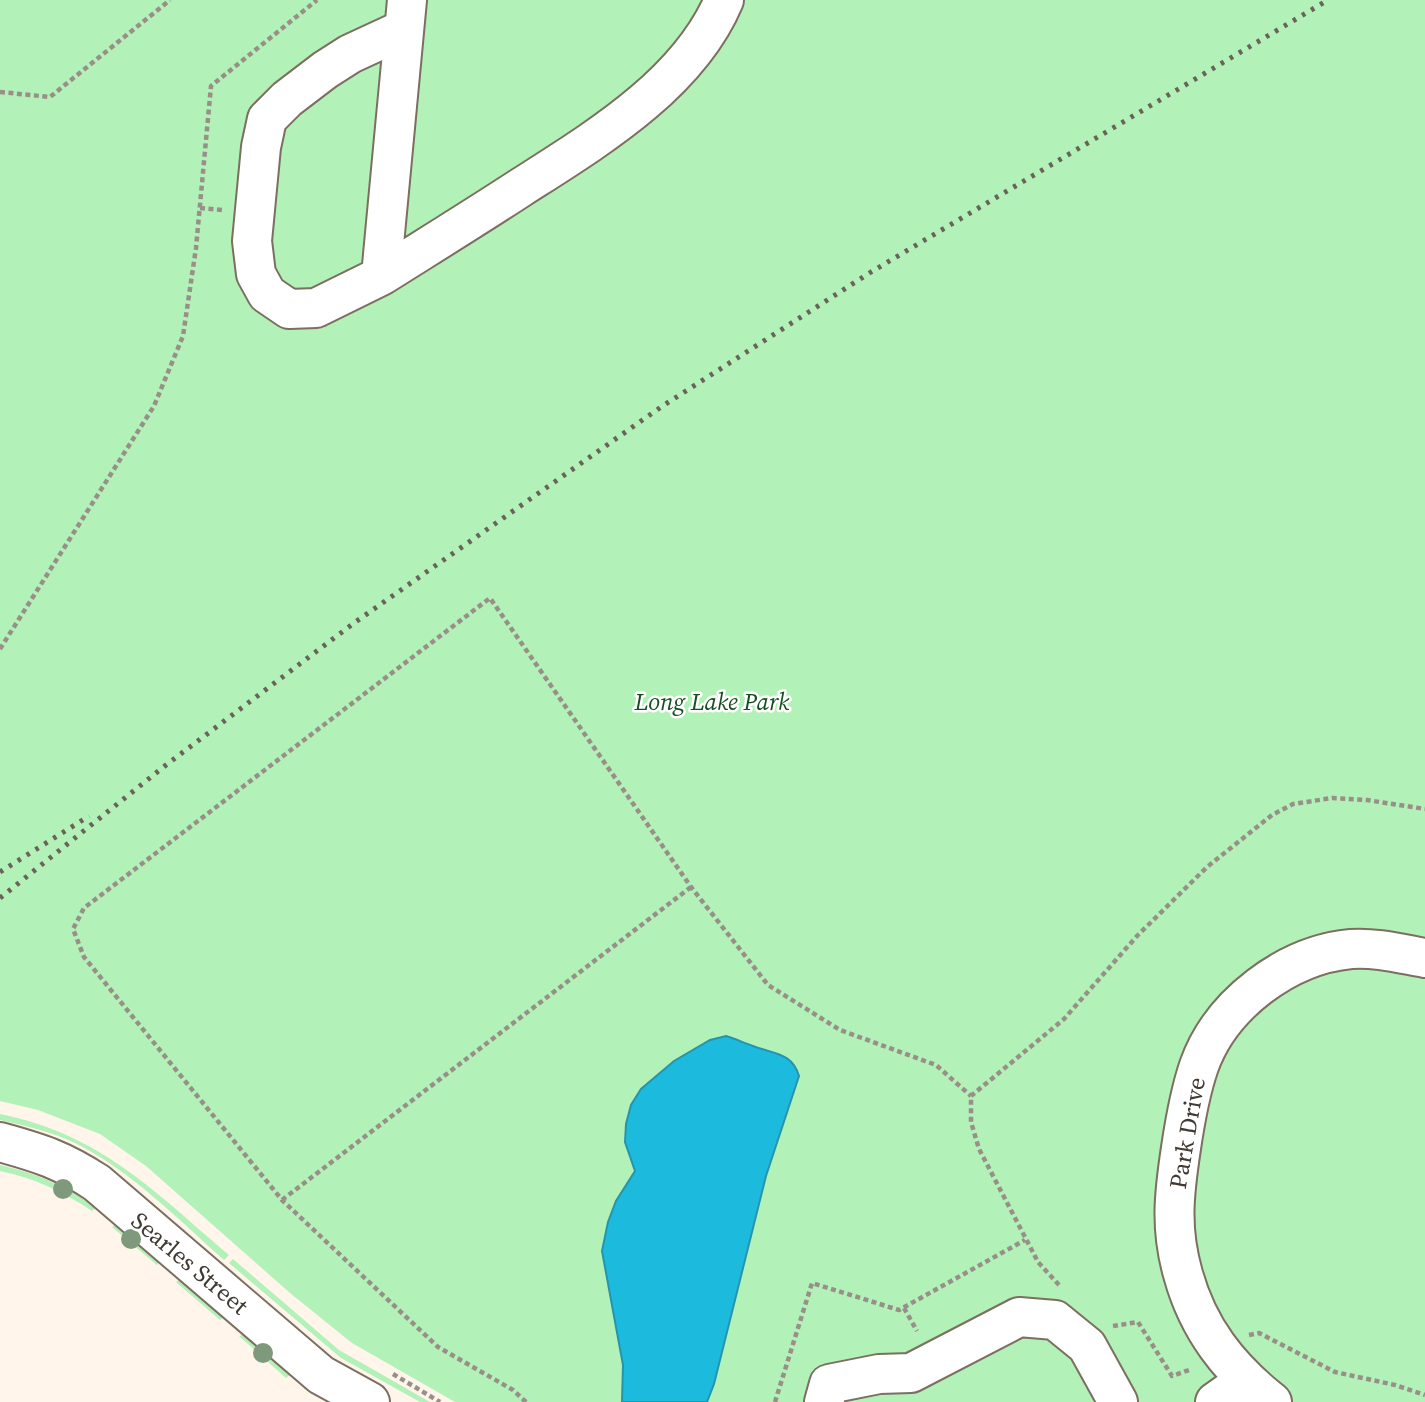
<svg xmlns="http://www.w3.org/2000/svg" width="1425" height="1402" font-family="'Source Serif 4',serif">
  <rect width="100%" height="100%" fill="#fff5eb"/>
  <path fill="#b2f1b7" d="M 0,0 L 1425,0 L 1425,1402 L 455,1402 L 352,1343 L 290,1293 L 146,1166 L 100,1134 L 38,1110 L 0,1101 Z
    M 0,1114 C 100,1134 154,1191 229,1255 L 224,1260 C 178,1219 132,1172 77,1144 C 53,1132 26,1126 0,1120 Z
    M 0,1165 C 35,1173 67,1186 96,1208 L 92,1211 C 63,1192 35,1178 0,1171 Z
    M 116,1224 L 159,1262 L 157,1265 L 112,1227 Z
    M 233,1259 L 339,1350 L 430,1402 L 420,1402 L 341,1358 L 229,1263 Z
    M 180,1279 L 224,1317 L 220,1320 L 176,1282 Z
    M 244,1334 L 291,1374 L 286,1378 L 239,1336 Z"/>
  <path fill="#1cbbde" stroke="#2794ab" stroke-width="2" d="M 726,1036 C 736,1039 744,1043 753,1046 C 773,1054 792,1052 799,1076 L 766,1176 L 714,1384 L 707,1402 L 622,1402 L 623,1365 L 602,1251 L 608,1222 L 616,1201 L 635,1171 L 625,1142 L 626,1124 L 631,1105 L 641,1089 L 674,1061 L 710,1040 Z"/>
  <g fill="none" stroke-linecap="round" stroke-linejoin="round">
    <g stroke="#7c6e60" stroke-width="42">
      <path id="minor" d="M 407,0 L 381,276 C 427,247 474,218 520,188 C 595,140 688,85 724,0
        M 381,276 L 316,308 L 289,309 L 267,294 L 256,274 L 252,241 L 261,147 L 267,119 L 287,99 L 325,70 L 350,54 L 404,29
        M 0,1142 C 40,1153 62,1160 97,1183 L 321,1375 L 370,1402
        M 824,1402 L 829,1384 L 879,1374 L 911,1373 L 1019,1317 L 1055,1320 L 1087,1346 L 1118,1402
        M 1215,1402 L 1246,1380
        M 1272,1402 C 1229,1368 1198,1329 1183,1274 C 1170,1229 1174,1194 1181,1148 C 1185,1121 1190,1092 1199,1066 C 1221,1004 1287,955 1351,949 C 1375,947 1402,954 1425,958"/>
    </g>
    <path stroke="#989088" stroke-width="4.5" stroke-dasharray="5 3.5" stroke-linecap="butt" d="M 0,92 L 50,97 L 170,0
      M 200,208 L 223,210
      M 0,649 L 154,406 L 183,336 L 196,248 L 211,86 L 317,0
      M 282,1200 L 691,887
      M 1059,1285 L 1038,1262 L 979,1149 L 971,1122 L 971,1096 L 1064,1019 L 1137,936 L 1207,867 L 1272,815 L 1293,804 L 1332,798 L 1367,800 L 1425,809
      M 904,1308 L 917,1331
      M 1113,1326 L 1138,1322 L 1172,1376 L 1192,1369
      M 1249,1335 L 1259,1333 L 1335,1372 L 1395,1385 L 1425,1395
      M 393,1374 L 440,1402
      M 526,1402 L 513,1390 L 438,1347 L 282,1200 L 84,957 L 73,929 L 84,908 L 490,598 L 691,887 L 768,985 L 840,1030 L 936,1065 L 971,1096
      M 775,1402 L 812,1283 L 899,1310 L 1025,1240"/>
    <use href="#minor" stroke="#fff" stroke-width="38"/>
    <path stroke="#6a635b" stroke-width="5" stroke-dasharray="3.5 7" stroke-linecap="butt" d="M 0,872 L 89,816
      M 0,898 L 166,765 L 354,623 L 661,407 L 871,272 L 1328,0"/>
  </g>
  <g fill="#7f997c">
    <circle cx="63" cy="1189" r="10"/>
    <circle cx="131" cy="1239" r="10"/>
    <circle cx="263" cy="1353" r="10"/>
  </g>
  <g text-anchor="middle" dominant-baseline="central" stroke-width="5" stroke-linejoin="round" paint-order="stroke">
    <g font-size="24" font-style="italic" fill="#164e21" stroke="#fff">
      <text x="712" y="701">Long Lake Park</text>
    </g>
    <g font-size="24" fill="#403a33" stroke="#fff">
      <text transform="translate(1187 1133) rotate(-80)">Park Drive</text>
      <text transform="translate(190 1263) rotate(40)">Searles Street</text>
    </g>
  </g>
</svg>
